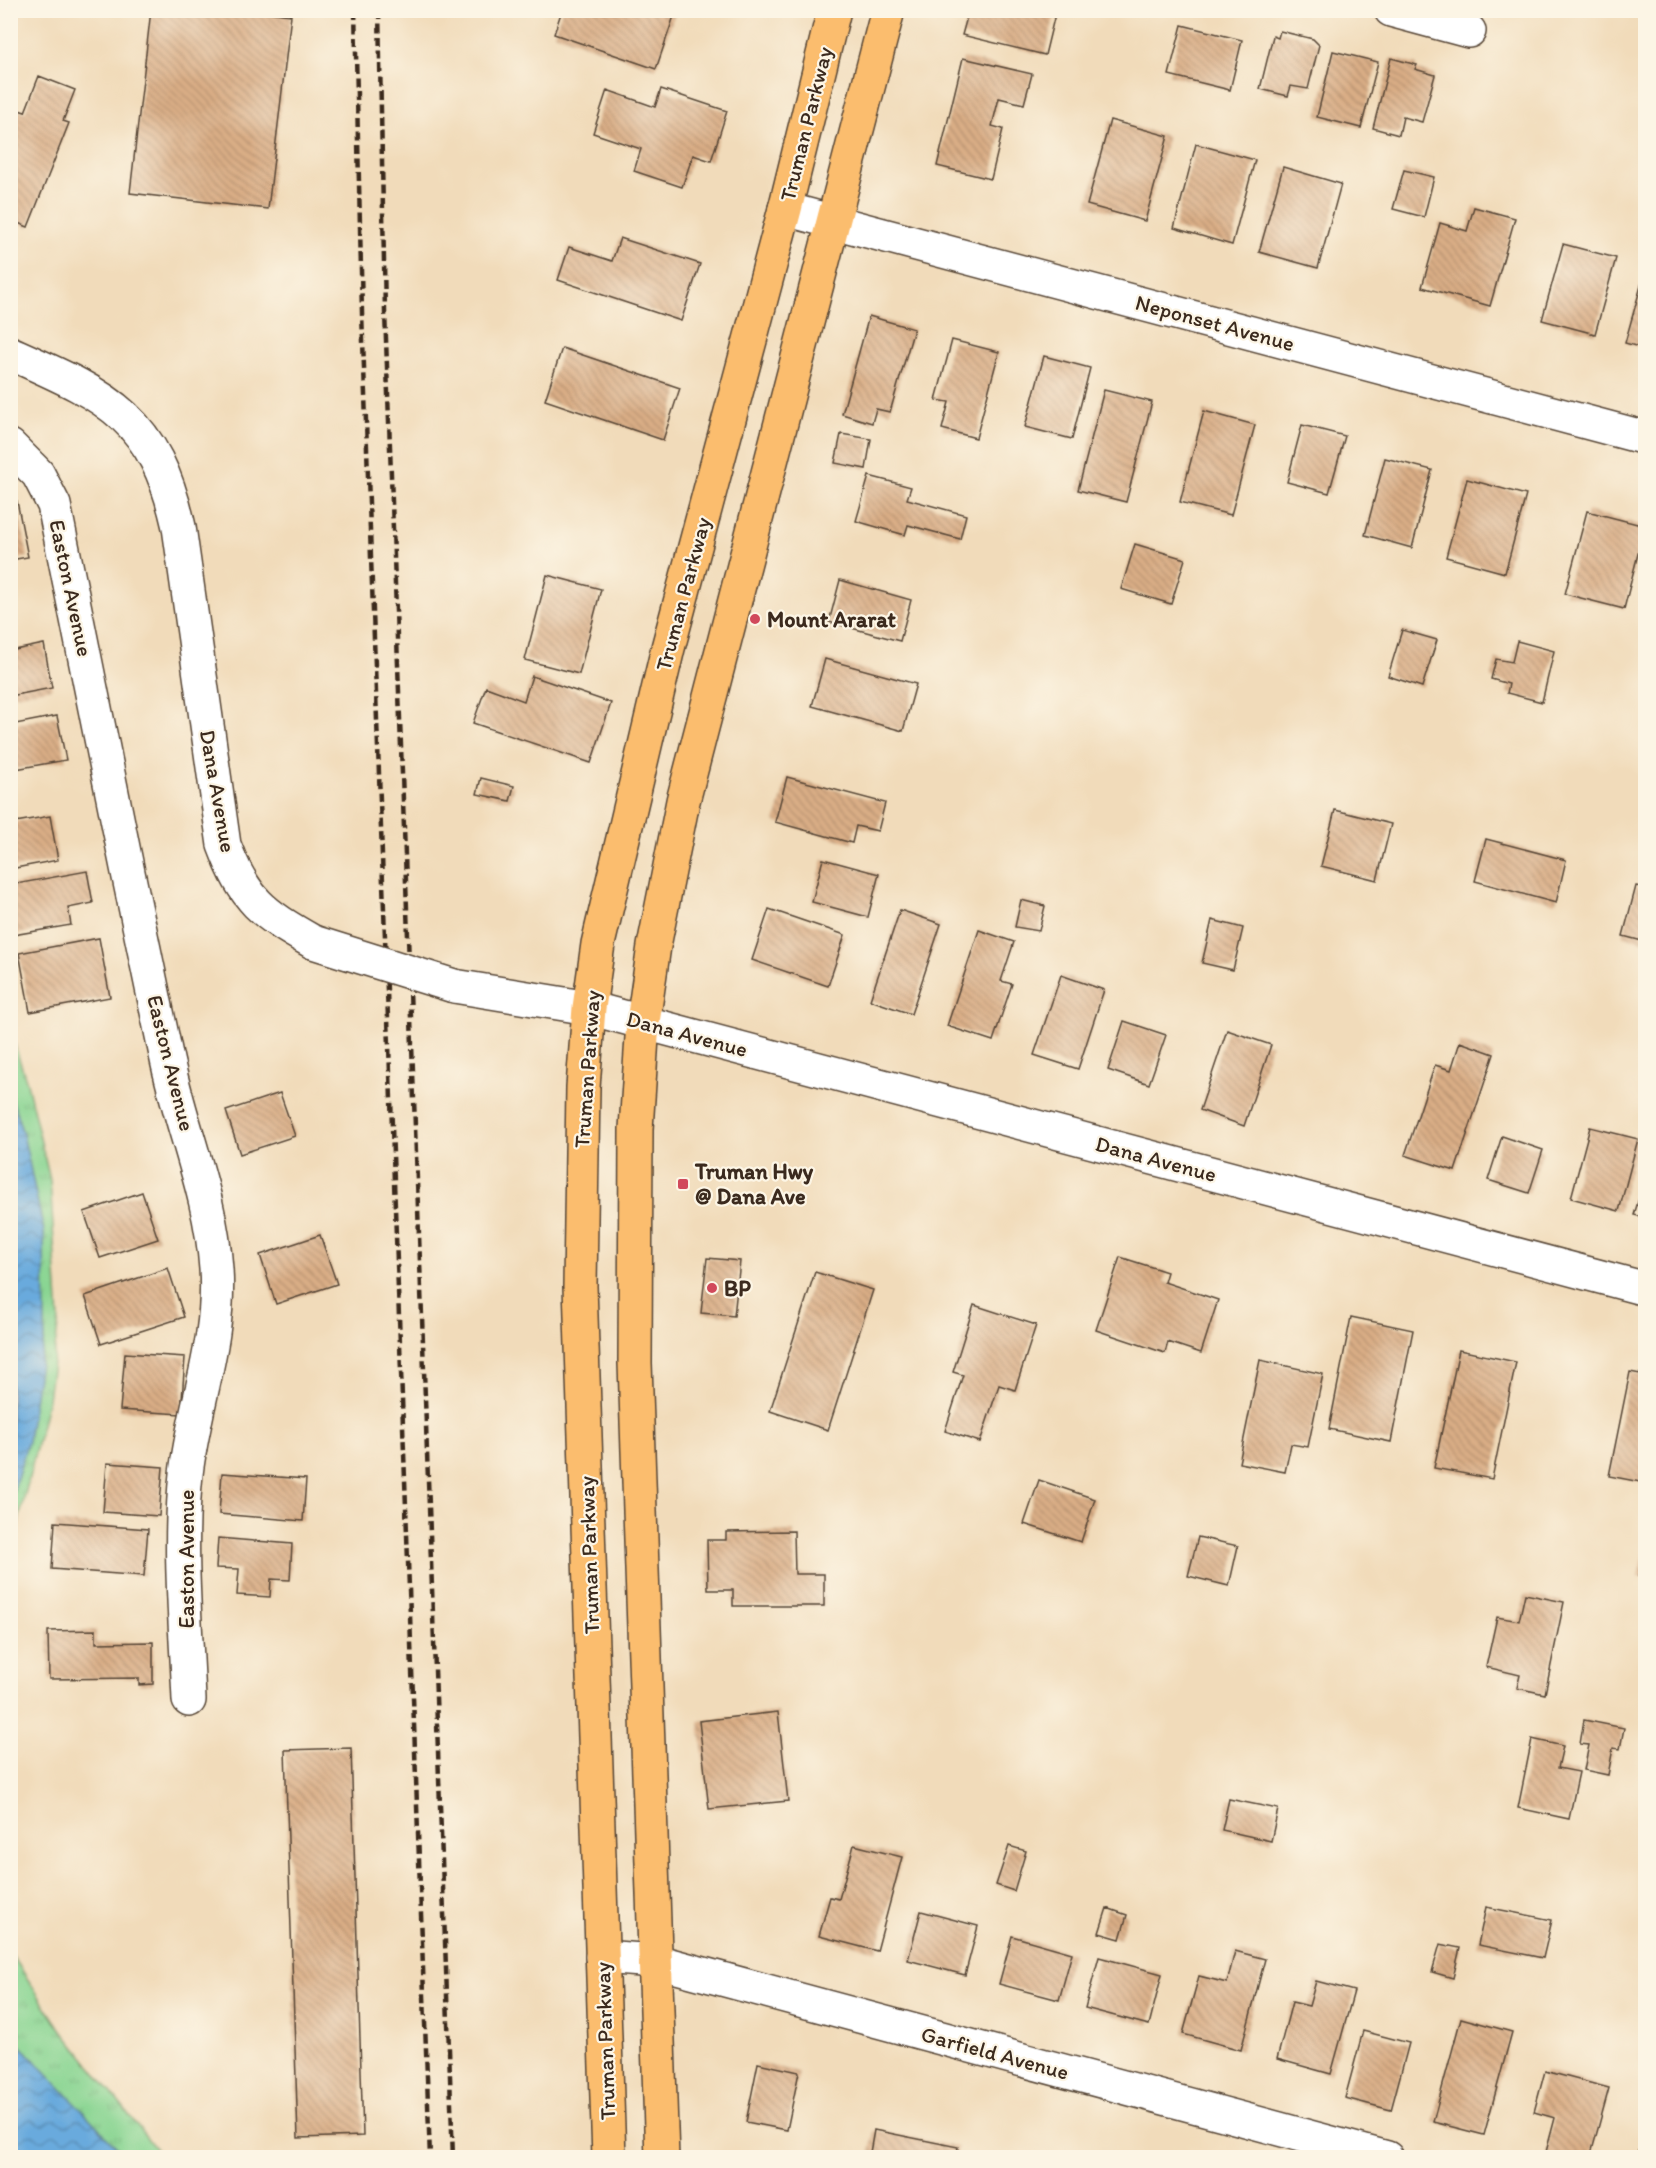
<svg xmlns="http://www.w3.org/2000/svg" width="1656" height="2168" font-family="Itim,sans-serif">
  <defs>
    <pattern id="park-tufts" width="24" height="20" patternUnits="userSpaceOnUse" patternTransform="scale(1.5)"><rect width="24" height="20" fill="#8ad593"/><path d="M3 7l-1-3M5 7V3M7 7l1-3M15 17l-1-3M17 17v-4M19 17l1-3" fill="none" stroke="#78b77e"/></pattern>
    <pattern id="water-waves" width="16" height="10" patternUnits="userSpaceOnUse" patternTransform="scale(1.5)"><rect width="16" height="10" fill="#69aadd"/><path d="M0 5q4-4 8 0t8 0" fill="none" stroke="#588bb3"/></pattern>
    <pattern id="building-back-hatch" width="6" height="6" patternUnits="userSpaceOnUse" patternTransform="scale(1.5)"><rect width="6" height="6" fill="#daae86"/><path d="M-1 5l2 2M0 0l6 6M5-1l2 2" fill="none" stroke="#b28e6d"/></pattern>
  </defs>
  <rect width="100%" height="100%" fill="#fcf5e5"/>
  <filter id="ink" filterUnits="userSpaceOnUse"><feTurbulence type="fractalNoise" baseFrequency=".0167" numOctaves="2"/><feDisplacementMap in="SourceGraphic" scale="12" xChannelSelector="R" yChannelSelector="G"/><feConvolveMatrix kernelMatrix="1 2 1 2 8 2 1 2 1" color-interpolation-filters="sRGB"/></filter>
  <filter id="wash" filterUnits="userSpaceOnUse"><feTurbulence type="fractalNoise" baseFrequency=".008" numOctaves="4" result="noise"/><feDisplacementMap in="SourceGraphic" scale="24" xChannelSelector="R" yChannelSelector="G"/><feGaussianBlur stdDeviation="1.35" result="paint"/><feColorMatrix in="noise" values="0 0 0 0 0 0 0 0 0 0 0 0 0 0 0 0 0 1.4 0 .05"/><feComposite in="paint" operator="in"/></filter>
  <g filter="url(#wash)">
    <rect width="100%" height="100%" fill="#f1dbba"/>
    <path fill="url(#park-tufts)" stroke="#628058" stroke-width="1.5" d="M 11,1034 L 27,1083 L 50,1180 L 59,1319 L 48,1399 L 11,1553 Z
      M 10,1952 L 55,2021 L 162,2157 L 11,2157 Z"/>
    <path fill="url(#water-waves)" stroke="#526a7e" stroke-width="1.5" d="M 10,1092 L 23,1134 L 44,1231 L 45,1331 L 28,1441 L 11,1499 Z
      M 11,2035 L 126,2157 L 11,2157 Z"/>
    <g id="blocks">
      <path fill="url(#building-back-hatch)" d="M 151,10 L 251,10 L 291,15 L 268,209 L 130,193 Z
        M 562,10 L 676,10 L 656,69 L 554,34 Z
        M 969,10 L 1056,10 L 1045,55 L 962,35 Z
        M 1182,25 L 1242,40 L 1230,90 L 1169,75 Z
        M 1280,31 L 1313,39 L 1319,45 L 1308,89 L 1291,86 L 1288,96 L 1260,89 L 1273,36 L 1278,38 Z
        M 1333,51 L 1378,62 L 1361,128 L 1317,117 Z
        M 963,58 L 1032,74 L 1024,104 L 999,98 L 992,126 L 1003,129 L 991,179 L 937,166 Z
        M 1391,58 L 1417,65 L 1415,69 L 1435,75 L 1422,122 L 1403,117 L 1399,135 L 1373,128 Z
        M 39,76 L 75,90 L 63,121 L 69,123 L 28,227 L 10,220 L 10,107 L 25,112 Z
        M 661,89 L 727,111 L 711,161 L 693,155 L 682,187 L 634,171 L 641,149 L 593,133 L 607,90 L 655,107 Z
        M 1110,120 L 1168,136 L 1145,221 L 1087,205 Z
        M 1196,144 L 1255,160 L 1232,245 L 1174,228 Z
        M 1283,167 L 1341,184 L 1318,268 L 1259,252 Z
        M 1404,170 L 1434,177 L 1424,217 L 1393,209 Z
        M 1474,207 L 1515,218 L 1490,306 L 1422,287 L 1440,223 L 1467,231 Z
        M 620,238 L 700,264 L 681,321 L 558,280 L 569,247 L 612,261 Z
        M 1563,244 L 1616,258 L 1595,334 L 1542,320 Z
        M 1644,275 L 1646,276 L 1646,349 L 1625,343 Z
        M 869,316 L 914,329 L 890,412 L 876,409 L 872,423 L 842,414 Z
        M 952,340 L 999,352 L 976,438 L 942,429 L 949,402 L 936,400 Z
        M 562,348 L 680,388 L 663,440 L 545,400 Z
        M 1044,356 L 1090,368 L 1072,439 L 1025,427 Z
        M 1104,390 L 1152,402 L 1126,502 L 1078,490 Z
        M 1204,411 L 1255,425 L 1231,515 L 1180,502 Z
        M 1302,425 L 1345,436 L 1329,493 L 1287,482 Z
        M 841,434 L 871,439 L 866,469 L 835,463 Z
        M 1385,458 L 1432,470 L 1412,548 L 1365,535 Z
        M 869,476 L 911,487 L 907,499 L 966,515 L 960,539 L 908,525 L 905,535 L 856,521 Z
        M 1467,479 L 1526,495 L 1505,573 L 1446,557 Z
        M 17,501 L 28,557 L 10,560 L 10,503 Z
        M 1587,511 L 1645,526 L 1624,609 L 1565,594 Z
        M 1135,544 L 1185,559 L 1171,604 L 1121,589 Z
        M 547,575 L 601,589 L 579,674 L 525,660 Z
        M 840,580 L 911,600 L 900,641 L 829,622 Z
        M 1402,630 L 1437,640 L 1422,687 L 1388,676 Z
        M 1517,641 L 1554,651 L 1542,702 L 1507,693 L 1509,684 L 1491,679 L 1496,659 L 1512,662 Z
        M 44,644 L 52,688 L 10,696 L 10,651 Z
        M 825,659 L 916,684 L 903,731 L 812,706 Z
        M 532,676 L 611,703 L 591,763 L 473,723 L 486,687 L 524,701 Z
        M 57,716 L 66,760 L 10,770 L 10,725 Z
        M 787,777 L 885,803 L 878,831 L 856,826 L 852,843 L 775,822 Z
        M 481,778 L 514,786 L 510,801 L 477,794 Z
        M 1335,810 L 1391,824 L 1377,880 L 1321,866 Z
        M 50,816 L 58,860 L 10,869 L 10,823 Z
        M 1486,839 L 1566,860 L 1556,903 L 1475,881 Z
        M 823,859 L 879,874 L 868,917 L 812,902 Z
        M 87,871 L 93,903 L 68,908 L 71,925 L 13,935 L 10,885 Z
        M 1636,886 L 1646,888 L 1646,942 L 1623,936 Z
        M 1021,900 L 1045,906 L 1039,931 L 1015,927 Z
        M 769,909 L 845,935 L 828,986 L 752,960 Z
        M 900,910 L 941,924 L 911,1014 L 870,1000 Z
        M 1212,920 L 1243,928 L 1233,970 L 1202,963 Z
        M 979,930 L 1014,942 L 1001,981 L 1012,984 L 993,1041 L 947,1026 Z
        M 99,938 L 110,997 L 30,1012 L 19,953 Z
        M 1061,975 L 1104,990 L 1078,1069 L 1034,1055 Z
        M 1124,1021 L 1166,1035 L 1149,1084 L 1108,1070 Z
        M 1227,1030 L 1271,1045 L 1244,1126 L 1200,1110 Z
        M 1460,1042 L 1494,1054 L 1455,1171 L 1405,1155 L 1435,1065 L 1451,1070 Z
        M 280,1093 L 295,1136 L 240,1154 L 226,1111 Z
        M 1590,1127 L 1638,1139 L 1619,1211 L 1571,1198 Z
        M 1502,1136 L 1543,1150 L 1529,1193 L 1488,1180 Z
        M 1646,1175 L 1646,1218 L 1634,1215 Z
        M 142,1192 L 158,1239 L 100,1258 L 84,1212 Z
        M 320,1235 L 337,1284 L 276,1304 L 260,1255 Z
        M 1120,1257 L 1167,1272 L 1164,1282 L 1218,1300 L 1201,1353 L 1168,1342 L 1165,1353 L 1096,1330 Z
        M 707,1258 L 740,1261 L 734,1316 L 701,1313 Z
        M 168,1268 L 184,1317 L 101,1344 L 85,1296 Z
        M 815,1272 L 873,1290 L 828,1430 L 770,1411 Z
        M 974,1305 L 1036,1325 L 1015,1390 L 999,1385 L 980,1442 L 945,1431 L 963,1375 L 953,1372 Z
        M 1351,1317 L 1413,1330 L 1391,1442 L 1329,1429 Z
        M 1459,1350 L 1516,1362 L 1492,1479 L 1434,1468 Z
        M 125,1353 L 185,1357 L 181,1414 L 120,1410 Z
        M 1260,1360 L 1323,1374 L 1308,1447 L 1291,1444 L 1285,1472 L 1239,1463 Z
        M 1630,1372 L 1646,1375 L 1646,1483 L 1609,1476 Z
        M 107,1463 L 163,1467 L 159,1516 L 103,1512 Z
        M 222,1473 L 306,1479 L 303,1521 L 219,1514 Z
        M 1039,1480 L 1095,1499 L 1081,1542 L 1024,1524 Z
        M 55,1522 L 148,1529 L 144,1576 L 52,1569 Z
        M 794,1531 L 795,1574 L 824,1574 L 824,1606 L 733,1606 L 733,1590 L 708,1590 L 707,1540 L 726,1540 L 726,1532 Z
        M 1198,1537 L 1238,1546 L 1229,1586 L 1188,1576 Z
        M 218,1538 L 292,1544 L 290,1580 L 271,1579 L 270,1597 L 237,1595 L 239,1569 L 216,1568 Z
        M 1646,1548 L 1646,1578 L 1638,1576 Z
        M 1525,1594 L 1564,1602 L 1545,1694 L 1517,1688 L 1520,1675 L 1486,1667 L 1497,1617 L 1519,1621 Z
        M 96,1630 L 96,1643 L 153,1642 L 153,1684 L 139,1685 L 139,1678 L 49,1679 L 48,1631 Z
        M 778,1712 L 788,1801 L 709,1809 L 699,1721 Z
        M 1584,1720 L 1624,1728 L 1620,1749 L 1613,1748 L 1608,1775 L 1584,1770 L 1589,1745 L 1580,1744 Z
        M 1532,1739 L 1563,1746 L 1558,1768 L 1579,1772 L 1569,1819 L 1518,1808 Z
        M 351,1748 L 363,2136 L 298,2138 L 285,1750 Z
        M 1229,1799 L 1278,1809 L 1271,1841 L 1222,1830 Z
        M 854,1845 L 902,1857 L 877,1951 L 819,1936 L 830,1897 L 839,1899 Z
        M 1009,1846 L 1026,1851 L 1014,1891 L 996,1885 Z
        M 1486,1907 L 1552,1920 L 1543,1958 L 1478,1945 Z
        M 1107,1908 L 1127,1915 L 1120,1939 L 1099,1933 Z
        M 921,1911 L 978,1926 L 965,1975 L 908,1960 Z
        M 1012,1936 L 1072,1953 L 1059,2000 L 999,1984 Z
        M 1440,1944 L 1460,1948 L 1453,1978 L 1432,1972 Z
        M 1235,1951 L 1265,1959 L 1241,2050 L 1183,2034 L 1199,1976 L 1227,1983 Z
        M 1099,1957 L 1162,1974 L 1149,2025 L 1085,2008 Z
        M 1316,1981 L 1354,1991 L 1331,2074 L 1277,2059 L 1292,2002 L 1309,2006 Z
        M 1461,2018 L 1512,2032 L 1484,2135 L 1433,2122 Z
        M 1363,2031 L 1409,2043 L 1391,2110 L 1345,2098 Z
        M 758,2063 L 799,2072 L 787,2130 L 746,2122 Z
        M 1545,2071 L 1609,2088 L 1590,2158 L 1566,2158 L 1546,2152 L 1555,2118 L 1534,2112 Z
        M 1645,2127 L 1646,2158 L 1637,2158 Z
        M 874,2130 L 958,2147 L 956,2158 L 869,2158 Z"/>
    </g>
  </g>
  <g filter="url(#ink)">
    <use href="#blocks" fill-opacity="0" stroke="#564535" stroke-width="1.5"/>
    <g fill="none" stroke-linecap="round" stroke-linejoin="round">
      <g stroke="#564535" stroke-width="36">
        <path id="minor" d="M 1391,10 L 1469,31
          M 785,209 L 1646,438
          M 10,353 C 108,397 154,415 179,527 L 224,845 C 245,901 262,913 313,942
          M 10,446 L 38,474 L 54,505 C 91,688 127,872 166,1055 C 181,1128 211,1193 216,1269 C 221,1339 194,1405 186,1474 C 178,1548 186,1625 189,1700
          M 454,986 L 589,1008 L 1646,1289
          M 602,1957 L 655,1961 L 1387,2158"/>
      </g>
      <g stroke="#564535" stroke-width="36">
        <path id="major" d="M 609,2158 L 580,1286 L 583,1087 L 589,1008 L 598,944 L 668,648 L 785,209 L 834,10
          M 662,2158 L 635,1363 L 636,1129 L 643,1022 L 654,946 L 683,801 L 888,10"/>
      </g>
      <use href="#minor" stroke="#fff" stroke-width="33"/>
      <use href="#major" stroke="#fbbd6e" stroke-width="33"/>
      <path stroke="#3b2a1e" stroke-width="4.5" stroke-dasharray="9 4.5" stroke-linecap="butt" d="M 355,10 L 362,313 L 430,2158
        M 379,10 L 385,312 L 453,2158"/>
      <g stroke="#564535" stroke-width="36" stroke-linecap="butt">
        <path id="minor-bridge" d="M 313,942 L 454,986"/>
      </g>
      <use href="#minor-bridge" stroke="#fff" stroke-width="33"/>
    </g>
  </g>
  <g fill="#d1495b" stroke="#fcf5e5" stroke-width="2">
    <circle cx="755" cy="619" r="6"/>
    <rect x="677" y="1178" width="12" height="12" rx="3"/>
    <circle cx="712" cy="1288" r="6"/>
  </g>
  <g text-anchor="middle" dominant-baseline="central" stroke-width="4.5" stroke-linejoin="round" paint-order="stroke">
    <g font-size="22" fill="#3b2a1e" stroke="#fcf5e5">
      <text transform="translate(806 124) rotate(-76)">Truman Parkway</text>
      <text transform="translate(1215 323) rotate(15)">Neponset Avenue</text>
      <text transform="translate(71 588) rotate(78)">Easton Avenue</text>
      <text transform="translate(683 594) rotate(-75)">Truman Parkway</text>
      <text transform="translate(218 791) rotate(80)">Dana Avenue</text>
      <text transform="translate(687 1034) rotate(15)">Dana Avenue</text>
      <text transform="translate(171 1063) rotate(76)">Easton Avenue</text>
      <text transform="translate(587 1069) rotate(-86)">Truman Parkway</text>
      <text transform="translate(1156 1159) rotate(15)">Dana Avenue</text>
      <text transform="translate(589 1555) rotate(-92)">Truman Parkway</text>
      <text transform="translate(186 1559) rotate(-90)">Easton Avenue</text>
      <text transform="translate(605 2041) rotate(-92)">Truman Parkway</text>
      <text transform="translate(995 2053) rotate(15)">Garfield Avenue</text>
    </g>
    <g font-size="22" font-weight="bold" fill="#3b2a1e" stroke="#fcf5e5" text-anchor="start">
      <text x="767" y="619">Mount Ararat</text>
      <text x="695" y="1171">Truman Hwy<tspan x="695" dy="25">@ Dana Ave</tspan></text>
      <text x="724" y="1288">BP</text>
    </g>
  </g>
  <rect width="1656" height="2168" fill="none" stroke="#fcf5e5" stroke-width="36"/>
</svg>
